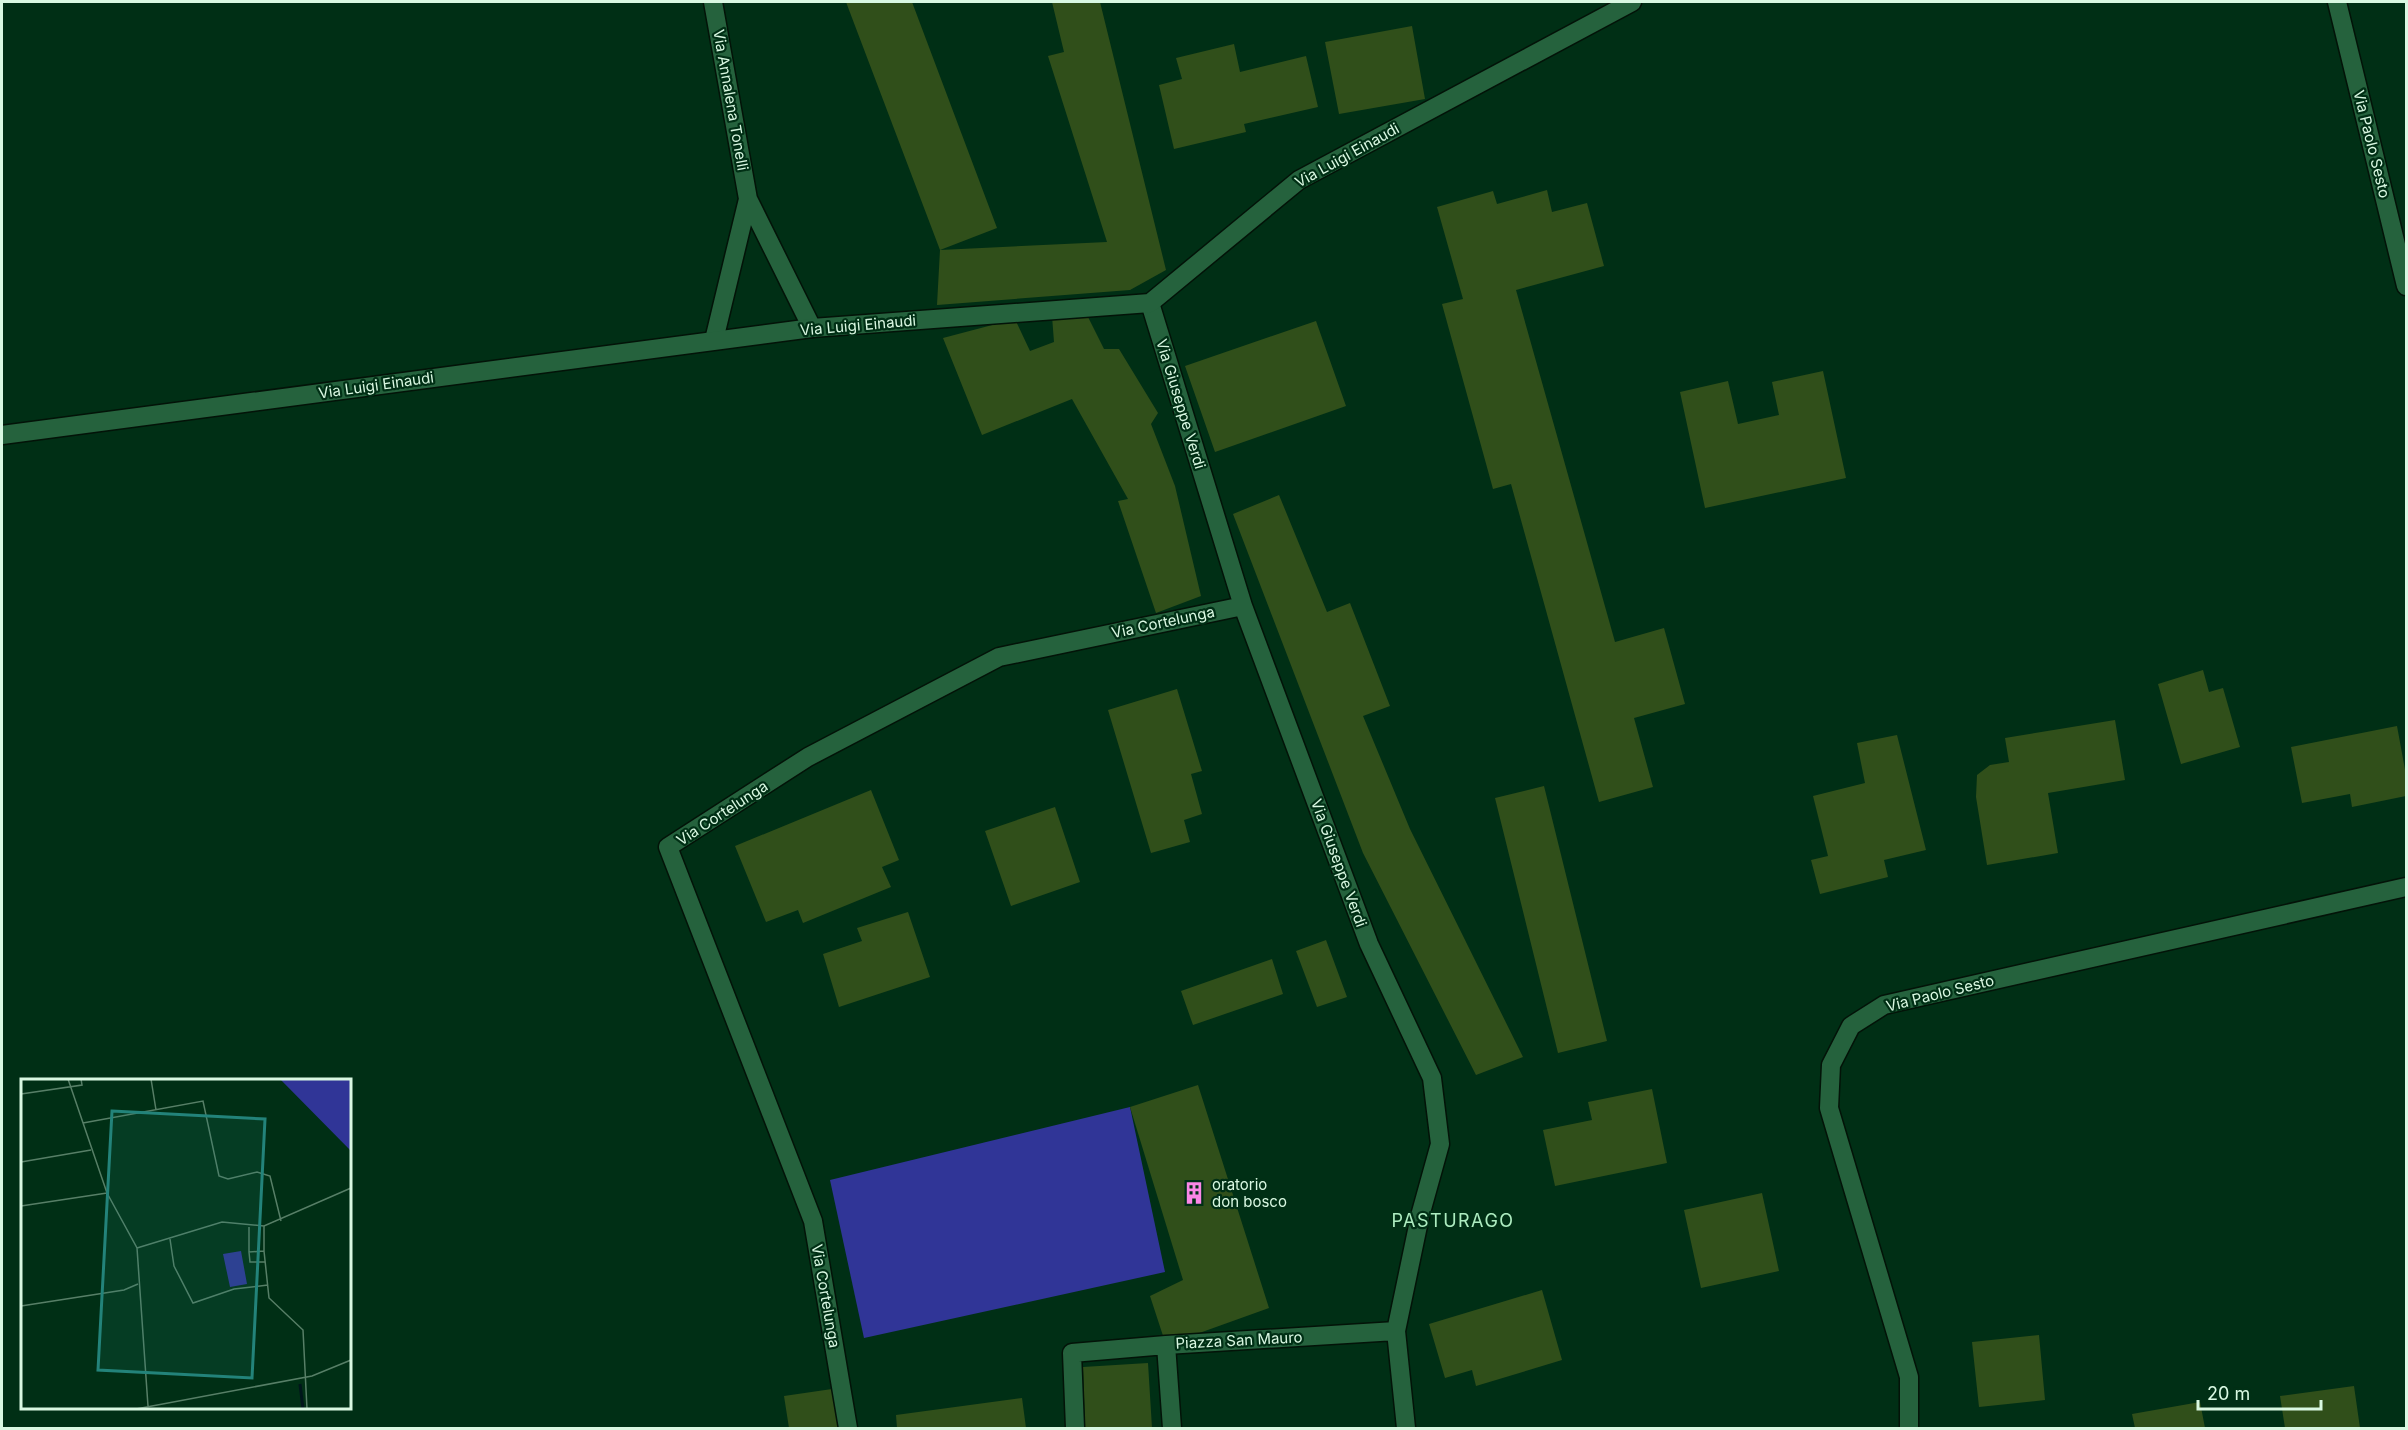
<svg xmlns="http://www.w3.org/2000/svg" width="2408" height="1430" font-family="Inter,sans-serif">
  <rect width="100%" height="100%" fill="#002f15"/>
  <path fill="#303597" d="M 1130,1107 L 1165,1272 L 864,1338 L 830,1180 Z"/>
  <path fill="#304f1a" d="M 846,2 L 912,2 L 997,228 L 940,250 Z
    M 1052,2 L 1100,2 L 1166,270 L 1130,290 L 937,305 L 940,250 L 1107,242 L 1048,56 L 1064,52 Z
    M 1412,26 L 1425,99 L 1339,114 L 1325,42 Z
    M 1234,44 L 1240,72 L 1306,56 L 1318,107 L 1244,124 L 1246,132 L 1174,149 L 1159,85 L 1182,79 L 1176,58 Z
    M 1547,190 L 1552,212 L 1587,203 L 1604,266 L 1516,290 L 1615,642 L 1664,628 L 1685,704 L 1634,718 L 1653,787 L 1599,802 L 1511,484 L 1493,489 L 1442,304 L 1463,299 L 1437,207 L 1493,191 L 1497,204 Z
    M 1085,311 L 1104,349 L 1119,349 L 1158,413 L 1151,424 L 1175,486 L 1201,596 L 1156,613 L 1118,501 L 1128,499 L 1072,399 L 982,435 L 943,338 L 1015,319 L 1030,351 L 1054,342 L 1052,316 Z
    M 1316,321 L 1346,406 L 1215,452 L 1185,366 Z
    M 1823,371 L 1846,478 L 1705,508 L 1680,392 L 1728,381 L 1738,424 L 1779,415 L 1772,382 Z
    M 1279,495 L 1327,612 L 1350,603 L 1390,706 L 1363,716 L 1410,829 L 1523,1057 L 1476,1075 L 1363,853 L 1233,514 Z
    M 2203,670 L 2209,692 L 2223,688 L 2240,747 L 2181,764 L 2158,684 Z
    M 1177,689 L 1202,771 L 1191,774 L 1202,814 L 1184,820 L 1190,842 L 1151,853 L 1108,710 Z
    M 2115,720 L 2125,780 L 2048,793 L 2058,853 L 1987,865 L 1976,797 L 1977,775 L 1990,765 L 2009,762 L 2005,738 Z
    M 2397,726 L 2406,775 L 2406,796 L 2352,807 L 2350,794 L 2302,803 L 2291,747 Z
    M 1897,735 L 1926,850 L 1884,860 L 1888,877 L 1820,894 L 1811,860 L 1828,856 L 1813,796 L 1865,783 L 1857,743 Z
    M 1544,786 L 1607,1041 L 1558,1053 L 1495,798 Z
    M 871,790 L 899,860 L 882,867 L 891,887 L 803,923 L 798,910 L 766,922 L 735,846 Z
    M 1055,807 L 1080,882 L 1011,906 L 985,831 Z
    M 908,912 L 930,977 L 839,1007 L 823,954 L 862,941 L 857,928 Z
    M 1326,940 L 1347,997 L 1317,1007 L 1296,951 Z
    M 1272,959 L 1283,994 L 1193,1025 L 1181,991 Z
    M 1198,1085 L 1269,1308 L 1166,1345 L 1150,1296 L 1183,1280 L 1130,1107 Z
    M 1652,1089 L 1667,1163 L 1555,1186 L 1543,1130 L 1592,1120 L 1588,1102 Z
    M 1762,1193 L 1779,1271 L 1701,1288 L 1684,1210 Z
    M 1542,1290 L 1562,1360 L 1476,1386 L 1472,1370 L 1445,1378 L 1429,1324 Z
    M 2039,1335 L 2045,1400 L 1979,1407 L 1972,1342 Z
    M 1148,1363 L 1152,1428 L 1085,1428 L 1083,1367 Z
    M 2354,1386 L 2360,1428 L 2285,1428 L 2280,1396 Z
    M 832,1389 L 838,1428 L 789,1428 L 784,1396 Z
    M 1022,1398 L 1026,1428 L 897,1428 L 896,1415 Z
    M 2200,1402 L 2205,1428 L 2135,1428 L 2132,1414 Z"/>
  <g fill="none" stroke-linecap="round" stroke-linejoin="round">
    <g stroke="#031308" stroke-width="21">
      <path id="street" d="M 713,2 L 748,199 L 812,328
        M 2337,2 L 2406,286
        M 1150,303 L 1243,606 L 1369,944 L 1432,1078 L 1440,1144 L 1420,1216 L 1396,1331 L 1406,1428
        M 714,340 L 748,199
        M 848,1428 L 813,1221 L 668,847 L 808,757 L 999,657 L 1243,606
        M 1075,1428 L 1072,1353 L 1166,1345
        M 1172,1428 L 1166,1345 L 1396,1331
        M 1909,1428 L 1909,1377 L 1829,1108 L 1831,1065 L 1851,1026 L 1884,1005 L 2406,887"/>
    </g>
    <g stroke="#031308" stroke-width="21">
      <path id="secondary" d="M 2,435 L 812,328 L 1150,303 L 1299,180 L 1632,2"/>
    </g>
    <use href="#street" stroke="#25623d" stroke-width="18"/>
    <use href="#secondary" stroke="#25623d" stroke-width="18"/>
  </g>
  <defs>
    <g id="building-bare" transform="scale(1.8)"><path d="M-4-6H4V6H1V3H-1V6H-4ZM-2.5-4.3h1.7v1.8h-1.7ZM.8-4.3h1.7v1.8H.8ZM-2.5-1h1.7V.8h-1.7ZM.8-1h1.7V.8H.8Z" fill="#fb87e6" stroke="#002f15" stroke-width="2.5" paint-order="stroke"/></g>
  </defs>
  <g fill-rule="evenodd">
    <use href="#building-bare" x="1194" y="1193"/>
  </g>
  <g text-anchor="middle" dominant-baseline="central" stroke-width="4.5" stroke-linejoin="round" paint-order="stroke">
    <g font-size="15" fill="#d9f8e2" stroke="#002f15">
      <text transform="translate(731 100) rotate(80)">Via Annalena Tonelli</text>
      <text transform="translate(2372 144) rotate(76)">Via Paolo Sesto</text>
      <text transform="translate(1347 155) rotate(-29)">Via Luigi Einaudi</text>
      <text transform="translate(858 325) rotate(-5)">Via Luigi Einaudi</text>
      <text transform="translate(376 385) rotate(-8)">Via Luigi Einaudi</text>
      <text transform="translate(1181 404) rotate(73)">Via Giuseppe Verdi</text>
      <text transform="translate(1163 622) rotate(-12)">Via Cortelunga</text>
      <text transform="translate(722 813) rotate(-33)">Via Cortelunga</text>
      <text transform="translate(1339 863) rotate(70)">Via Giuseppe Verdi</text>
      <text transform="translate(1940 993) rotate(-14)">Via Paolo Sesto</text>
      <text transform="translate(826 1296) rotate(80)">Via Cortelunga</text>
      <text transform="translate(1239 1340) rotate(-3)">Piazza San Mauro</text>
    </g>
    <g font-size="15" fill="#d9f8e2" stroke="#002f15" text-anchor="start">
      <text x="1212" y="1184">oratorio<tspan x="1212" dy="17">don bosco</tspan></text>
    </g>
    <g font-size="18" letter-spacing="1.5" fill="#adecc0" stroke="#002f15">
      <text x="1453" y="1220">PASTURAGO</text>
    </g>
  </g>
  <g transform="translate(21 1079)">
    <rect width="330" height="330" fill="#002f15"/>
    <path d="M 259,0 L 330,0 L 330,72 ZM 220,172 L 226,205 L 209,208 L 202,175 Z" fill="#303597"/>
    <path fill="none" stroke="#00161b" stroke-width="3" d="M 279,305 L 282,330"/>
    <path fill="none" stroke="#577f67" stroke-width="1.5" d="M 47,0 L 86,114 L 116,169 L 127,327M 130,0 L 135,31M 0,15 L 61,6 L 60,0M 62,44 L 182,22 L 198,97 L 207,100 L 236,93 L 249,97 L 260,142M 0,83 L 70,71M 0,127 L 86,114M 228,148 L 228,173 L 243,172 L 243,147M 149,160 L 153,187 L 172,224 L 213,210 L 247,206M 116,169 L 201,143 L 243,147 L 330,109M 243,172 L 248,219 L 282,251 L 286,330M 228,173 L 229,183 L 244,183M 0,227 L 103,211 L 117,205M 115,330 L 291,297 L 330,281"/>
    <path fill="#23837a" fill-opacity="0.15" stroke="#23837a" stroke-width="3" d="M 91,32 L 244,40 L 231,299 L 77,291 Z"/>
    <rect width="330" height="330" fill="none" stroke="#d9f8e2" stroke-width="3"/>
  </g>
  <rect width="2408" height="1430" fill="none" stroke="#d9f8e2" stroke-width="6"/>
  <path d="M2198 1400v9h123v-9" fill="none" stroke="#d9f8e2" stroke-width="3"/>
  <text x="2207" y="1400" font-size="18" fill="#d9f8e2" stroke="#002f15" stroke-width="4.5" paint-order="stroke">20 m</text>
</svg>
